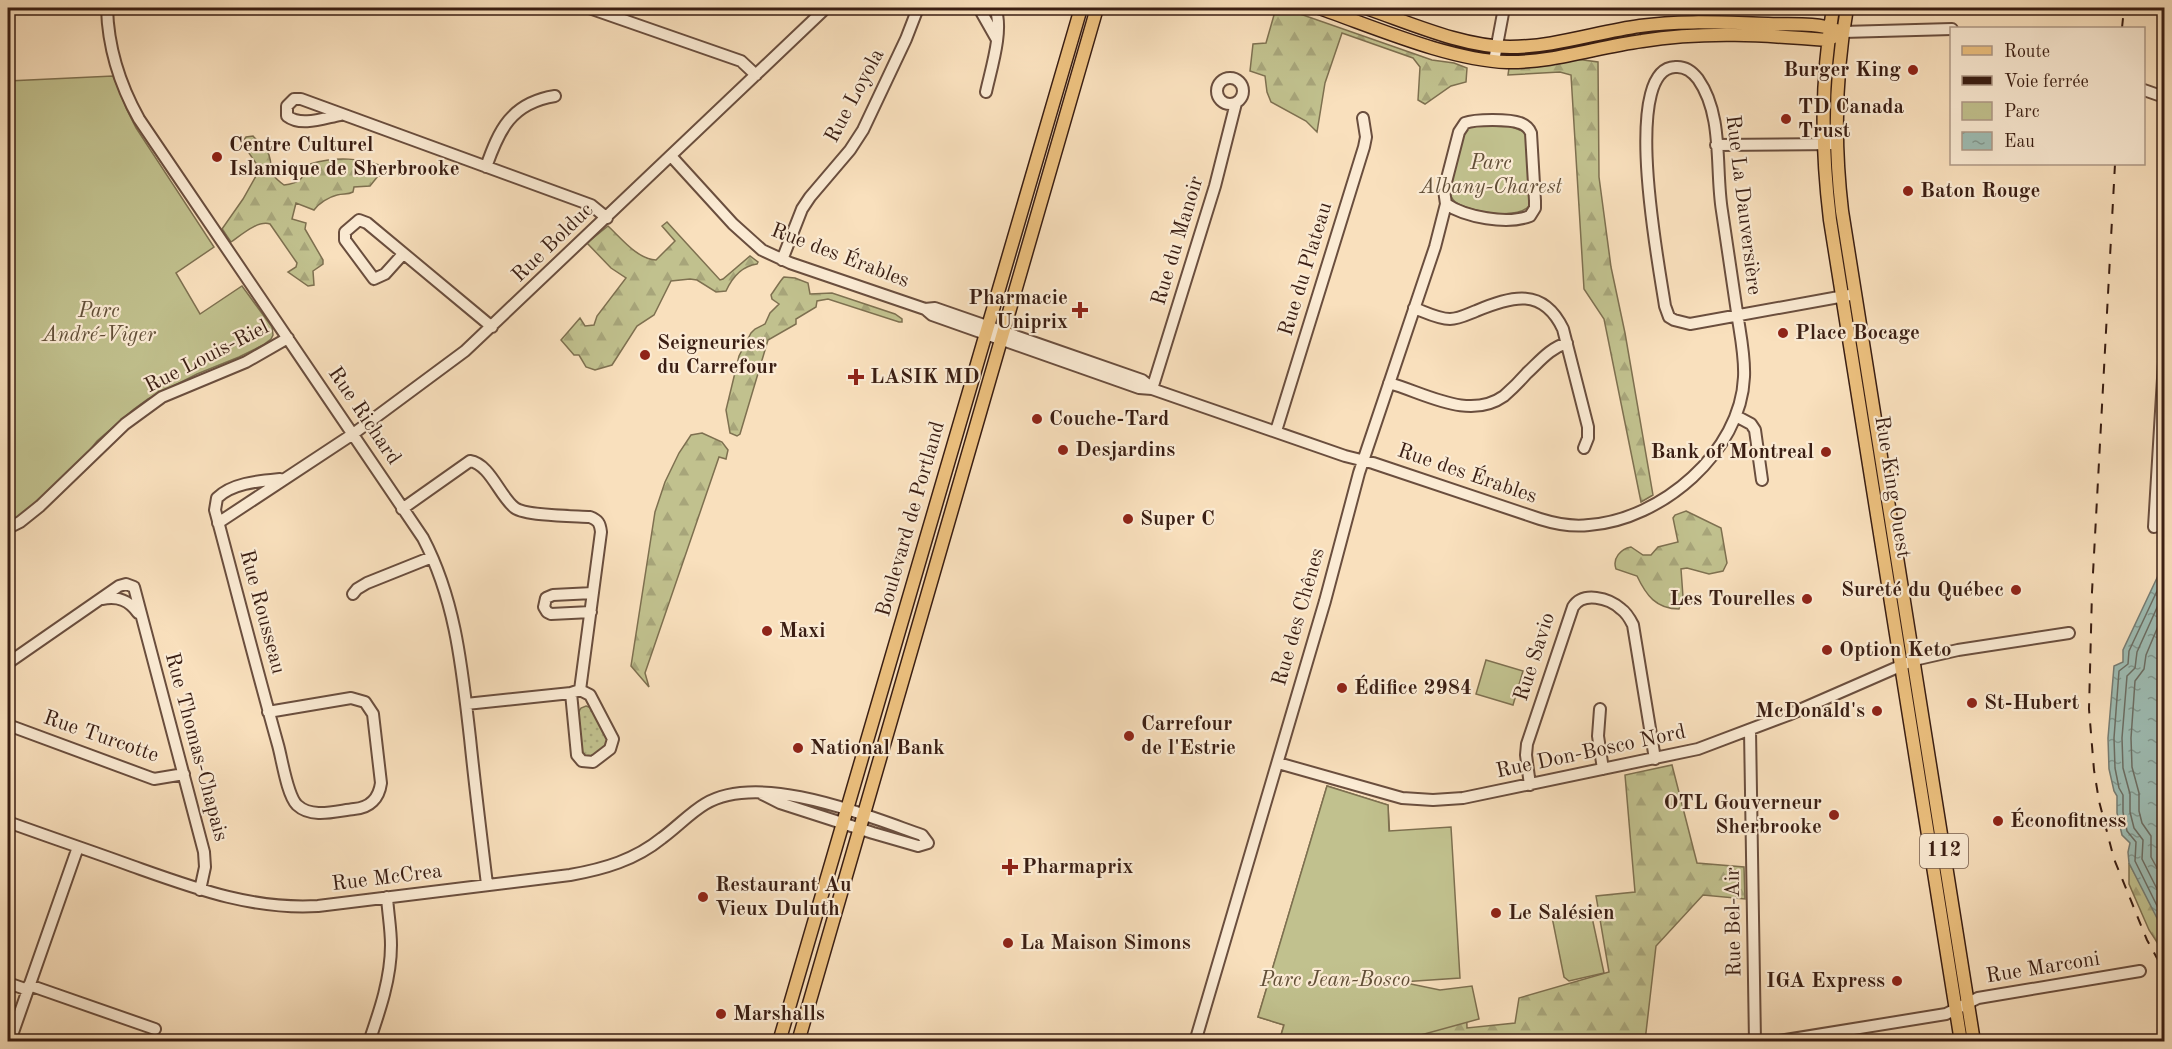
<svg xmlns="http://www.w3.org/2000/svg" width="2172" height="1049" font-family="'Old Standard TT',serif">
  <defs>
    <pattern id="grass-dots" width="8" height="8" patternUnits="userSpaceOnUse" patternTransform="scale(1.5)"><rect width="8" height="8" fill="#c1c18e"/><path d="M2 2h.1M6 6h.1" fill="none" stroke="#a7a57a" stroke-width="1.8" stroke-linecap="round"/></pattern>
    <pattern id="forest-firs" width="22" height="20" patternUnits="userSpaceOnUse" patternTransform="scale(1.5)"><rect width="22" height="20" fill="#c1c18e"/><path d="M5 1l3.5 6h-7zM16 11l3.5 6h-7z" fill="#a7a57a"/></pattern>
    <pattern id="water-ripples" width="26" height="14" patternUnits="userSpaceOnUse" patternTransform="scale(1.5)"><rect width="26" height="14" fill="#9ebdb4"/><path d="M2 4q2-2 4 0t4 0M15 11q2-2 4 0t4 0" fill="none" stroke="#829991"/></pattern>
  </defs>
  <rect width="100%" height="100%" fill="#f9e0bd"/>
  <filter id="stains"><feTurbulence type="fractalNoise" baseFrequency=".00333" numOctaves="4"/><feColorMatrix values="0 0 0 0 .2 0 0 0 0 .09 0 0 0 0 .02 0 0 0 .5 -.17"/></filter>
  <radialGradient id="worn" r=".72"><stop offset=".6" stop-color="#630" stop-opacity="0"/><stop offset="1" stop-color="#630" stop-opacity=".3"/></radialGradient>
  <path fill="url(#grass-dots)" stroke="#7e7050" stroke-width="1.5" d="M 586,706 L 592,708 L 608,736 L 607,745 L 593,757 L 585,756 L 582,751 L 577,714 L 581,708 Z"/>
  <path fill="url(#forest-firs)" stroke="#7e7050" stroke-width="1.5" d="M 1276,8 L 1283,8 L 1432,60 L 1454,63 L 1467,68 L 1466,82 L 1451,86 L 1425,104 L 1418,100 L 1420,67 L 1413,58 L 1342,33 L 1325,83 L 1317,132 L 1306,121 L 1271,102 L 1267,92 L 1265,76 L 1250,71 L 1253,44 L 1266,43 Z
    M 1576,59 L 1598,62 L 1599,177 L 1611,267 L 1625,333 L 1653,495 L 1641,502 L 1604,319 L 1584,289 L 1571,75 L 1560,72 L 1508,75 L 1509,68 Z
    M 253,136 C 258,142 267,149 269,155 C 274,171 267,173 284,185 C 302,183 302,178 310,164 C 337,156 360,158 386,167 L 384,175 L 378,176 L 370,186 L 354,187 L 353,192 C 347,195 344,193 337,195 C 329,197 319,203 314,210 L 296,203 L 292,219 L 306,223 L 305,229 L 323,260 L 323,264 L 313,271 L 314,285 L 308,286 L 288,272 L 296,267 L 297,263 L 270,224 C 258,220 241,235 231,242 L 222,229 L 243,199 L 260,169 L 242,143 L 246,137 Z
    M 667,222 L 720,280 L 723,279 L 750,256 L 758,262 L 757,264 C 742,266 732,278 726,291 L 716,292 L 697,280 L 690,279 L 671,281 L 654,315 L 637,326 L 612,365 L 595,370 L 586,367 L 579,355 L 574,355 L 561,340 L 580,318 L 585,326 L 594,325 L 597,316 L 626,278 L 611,268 L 587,243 L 608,226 C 621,238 637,259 656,260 L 675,241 L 662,226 Z
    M 784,277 L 795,278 L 808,283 L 810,294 L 832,293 L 895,314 L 902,319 L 902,322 L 899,322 L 828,299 L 817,301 L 816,307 L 796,319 L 796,324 L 768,340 L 740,434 L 737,436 L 730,433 L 726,410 L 739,356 L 751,333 L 755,329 L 765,324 L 770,313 L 779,304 L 772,299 L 771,295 C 774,291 782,278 784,277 Z
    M 702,433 L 722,442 L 728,450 L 726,459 L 719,457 L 645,673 L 649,687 L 631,666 L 655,512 L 665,482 L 679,453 L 691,435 Z
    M 1686,511 L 1721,528 L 1727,563 L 1723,571 L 1709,574 L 1687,568 L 1681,569 L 1683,597 L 1679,609 C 1656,609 1646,595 1637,576 L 1616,569 C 1612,558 1621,549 1631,547 L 1643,555 L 1651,555 L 1658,547 L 1678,542 L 1673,518 L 1675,515 Z
    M 1672,765 L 1697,863 L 1744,867 L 1745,899 L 1703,895 L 1656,946 L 1645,1041 L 1279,1041 L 1284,1025 L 1258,1017 L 1327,786 L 1388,805 L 1395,931 L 1389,995 L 1466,992 L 1467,1028 L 1515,1023 L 1519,998 L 1609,972 L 1596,896 L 1635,892 L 1625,775 Z
    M 2129,863 L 2164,928 L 2164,953 L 2149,930 L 2129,884 Z"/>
  <path fill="#c1c18e" stroke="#7e7050" stroke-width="1.5" d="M 113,76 L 127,110 L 136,128 L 214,247 L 176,273 L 200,314 L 242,286 L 272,327 L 273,335 L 271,339 L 263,345 L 239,357 L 197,374 L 148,399 L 134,409 L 97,441 L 75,469 L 26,513 L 8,523 L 8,81 Z
    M 1471,125 L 1512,127 L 1525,132 L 1527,139 L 1529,206 C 1517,220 1471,212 1457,203 C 1452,201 1451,196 1449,192 L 1462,135 L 1466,128 Z
    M 1486,660 L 1523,671 L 1513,705 L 1476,694 Z
    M 1327,786 L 1388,805 L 1389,831 L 1451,827 L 1460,978 L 1401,982 L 1440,990 L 1472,986 L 1479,1019 L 1399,1041 L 1279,1042 L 1284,1025 L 1258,1017 Z
    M 1590,908 L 1604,973 L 1569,981 L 1564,977 L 1552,917 Z"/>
  <path fill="url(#water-ripples)" stroke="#767d74" stroke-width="1.5" d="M 2164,563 L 2164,928 L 2160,924 L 2129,863 L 2128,852 L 2130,843 L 2122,835 L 2117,813 L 2117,796 L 2114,791 L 2109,769 L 2108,738 L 2114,666 L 2123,662 L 2123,650 Z"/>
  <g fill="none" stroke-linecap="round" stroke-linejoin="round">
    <path stroke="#6c6e64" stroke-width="1.5" d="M 2164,576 L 2129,651 L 2128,664 L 2119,671 L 2114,738 L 2115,768 L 2119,788 L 2123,795 L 2123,812 L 2127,831 L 2136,842 L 2135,861 L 2164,920
      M 2164,592 L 2137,652 L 2135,668 L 2127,676 L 2122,738 L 2123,768 L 2130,794 L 2130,812 L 2134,828 L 2143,840 L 2142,859 L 2164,903
      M 2164,612 L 2146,655 L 2144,669 L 2135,681 L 2131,738 L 2132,767 L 2139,793 L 2139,811 L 2142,823 L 2151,836 L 2151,857 L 2164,881"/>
    <g stroke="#6a4e3e" stroke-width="14">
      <path id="minor" d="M 107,8 C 108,46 120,85 139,119 L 423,538 C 456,601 462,669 470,738 C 475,787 481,835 487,884
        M 589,8 L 741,61 L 756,75
        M 979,8 L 996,38
        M 1843,32 L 1952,29
        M 1494,61 L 1504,8
        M1217 91a13 13 0 1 1 26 0a13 13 0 1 1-26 0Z
        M 2144,90 L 2164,97
        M 986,92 C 991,69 1004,29 995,8
        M 340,115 C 324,118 301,127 287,116 L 287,106 L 294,99 L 301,99 L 591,205 L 607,218
        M 1716,145 L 1837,144
        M 671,156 L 733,224 L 762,250 L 790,263 L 925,309 L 932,315 L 1139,388 L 1152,389 L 1345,456 L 1373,463 L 1540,519 C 1556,524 1573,527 1589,525 C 1661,520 1741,452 1744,377 C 1745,358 1741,338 1738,319 C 1733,283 1727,247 1722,211 C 1715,169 1724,116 1698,79 C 1692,71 1685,66 1675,67 C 1620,69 1660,271 1665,306 L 1669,317 L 1674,320 L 1690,324 L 1850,295
        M 486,167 C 499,130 511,103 555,96
        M 403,254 L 385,274 L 374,279 L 345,240 L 345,232 L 359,220 L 367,223 L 492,327
        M 782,260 L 802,209 L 810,197 L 850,150 L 863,130 L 906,39 L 918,8
        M 1414,308 C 1425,312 1438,319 1450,319 C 1459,319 1468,314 1476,311 C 1512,296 1543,287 1563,329 L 1588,427 L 1588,438 L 1584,448
        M 925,309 L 935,308 L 1142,380 L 1152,388
        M 1389,383 C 1425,393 1469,421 1504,396 C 1512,389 1520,381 1527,373 C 1540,361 1550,348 1567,343
        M 1152,389 L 1215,186 L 1236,103
        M 1736,416 L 1751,424 L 1755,430 L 1762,480
        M 1276,431 L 1364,147 L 1366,137 L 1363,118
        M 402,509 L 470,461 C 490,464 500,497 515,508 C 526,516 574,516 590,517 C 598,520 600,523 601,532 L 580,690 L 571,693 L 466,704
        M 218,523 L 353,434 L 465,351 L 826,8
        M 2154,527 L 2164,362
        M 8,528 L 20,522 L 40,506 L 125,424 L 162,397 L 246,362 L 288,338
        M 353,594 L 357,589 L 367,583 L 432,557
        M 102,599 C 118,596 129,600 138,613
        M 591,612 L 551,614 L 547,612 L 544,607 L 546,598 L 553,595 L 593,593
        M 8,663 L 119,586 L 126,584 L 134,587 L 204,852 L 205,867 L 200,890
        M 571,693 L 577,755 L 582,761 L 593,762 L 610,749 L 613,739 L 590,695 L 580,690
        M 1600,709 L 1598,736 L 1603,769
        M 268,712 L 351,698 L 365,702 L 373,714 L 381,783 C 379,798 370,808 354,809 C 336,811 312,819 297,805 C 287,795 282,759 278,745 C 256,667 236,588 215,510 L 217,498 C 232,483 259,481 280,479
        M 8,725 L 154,779 L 184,774
        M 1750,730 L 1755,1042
        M 1278,763 L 1402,798 L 1433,800 L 1463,798 L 1698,749 L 1788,715 L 1914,660 L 1958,650 L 2069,633
        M 1530,785 L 1526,755 L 1527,744 L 1573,607 C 1583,591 1609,598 1621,609 C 1627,613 1630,619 1633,625 L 1655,759
        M 8,822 C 49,837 91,851 132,866 C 194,888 252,910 318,906 L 570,875 C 604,869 635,860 662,838 C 677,827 690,813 705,804 C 760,771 867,816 922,835 L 928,843 L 918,846 L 873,833 L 780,803 L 762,794
        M 8,983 L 28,990
        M 29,985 L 155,1029
        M 11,1038 L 78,847
        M 369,1042 C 380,1010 391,978 391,945 C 391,929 388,913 387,897
        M 1195,1042 L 1325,601 L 1359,473 L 1435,247 L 1446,204 C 1465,217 1507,225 1530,216 L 1535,208 L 1535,201 L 1531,133 C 1529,128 1526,125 1520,123 C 1510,119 1475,119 1465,123 L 1459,132 L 1444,190 L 1446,204
        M 1773,1042 L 1946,1014 L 1978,998 L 2140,971"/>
    </g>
    <g stroke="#3a1e13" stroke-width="15">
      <path id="major" d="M 1319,8 C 1374,27 1449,60 1507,62 C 1552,63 1597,47 1642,41 C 1704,31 1766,35 1828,40 L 1833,37
        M 1366,8 C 1410,23 1463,47 1510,47 C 1554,47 1597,32 1640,26 C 1683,20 1726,23 1768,24 C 1789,25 1816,22 1836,30
        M 1833,8 C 1821,83 1821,145 1830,220 L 1961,1042
        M 1847,8 C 1835,75 1834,143 1842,211 L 1974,1042
        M 779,1042 L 1081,8
        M 798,1042 L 1097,8"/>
    </g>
    <use href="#minor" stroke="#fbebd4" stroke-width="10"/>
    <use href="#major" stroke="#ecc07e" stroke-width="12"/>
    <path stroke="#3a1e13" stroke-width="2" stroke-dasharray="10 10" stroke-linecap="butt" d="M 2122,28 L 2124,8
      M 2115,164 L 2092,592 L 2089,709 L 2094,770 L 2099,801 L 2114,859 L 2147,940 L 2164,971"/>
  </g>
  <g fill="#8f2418" stroke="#fbebd4" stroke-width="2">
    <circle cx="1913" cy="70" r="6"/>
    <circle cx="1786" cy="119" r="6"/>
    <circle cx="217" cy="157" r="6"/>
    <circle cx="1908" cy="191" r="6"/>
    <path d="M1077 301h6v6h6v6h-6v6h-6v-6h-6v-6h6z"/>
    <circle cx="1783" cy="333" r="6"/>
    <circle cx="645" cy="355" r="6"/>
    <path d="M853 368h6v6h6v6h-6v6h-6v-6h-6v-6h6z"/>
    <circle cx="1037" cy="419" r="6"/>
    <circle cx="1063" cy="450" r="6"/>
    <circle cx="1826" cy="452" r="6"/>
    <circle cx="1128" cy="519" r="6"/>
    <circle cx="2016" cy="590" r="6"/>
    <circle cx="1807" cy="599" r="6"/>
    <circle cx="767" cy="631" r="6"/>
    <circle cx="1827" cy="650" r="6"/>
    <circle cx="1342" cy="688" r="6"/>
    <circle cx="1972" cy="703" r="6"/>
    <circle cx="1877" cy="711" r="6"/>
    <circle cx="1129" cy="736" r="6"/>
    <circle cx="798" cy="748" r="6"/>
    <circle cx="1834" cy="815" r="6"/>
    <circle cx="1998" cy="821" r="6"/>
    <path d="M1007 858h6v6h6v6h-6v6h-6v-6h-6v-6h6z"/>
    <circle cx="703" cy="897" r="6"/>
    <circle cx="1496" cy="913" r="6"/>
    <circle cx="1008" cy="943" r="6"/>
    <circle cx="1897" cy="981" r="6"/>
    <circle cx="721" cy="1014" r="6"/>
  </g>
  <g text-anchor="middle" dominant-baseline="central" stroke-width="4.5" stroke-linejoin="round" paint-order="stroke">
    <rect fill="#fbebd4" stroke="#745c4d" stroke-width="1.5" x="1920" y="834" width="48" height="34" rx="4.5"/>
    <g font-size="20" font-weight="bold" fill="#3a1e13">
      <text x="1944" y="851">112</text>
    </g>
    <g font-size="21" font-weight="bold" fill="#3a1e13" stroke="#fbebd4" text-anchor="start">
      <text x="1901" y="70" text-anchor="end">Burger King</text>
      <text x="1798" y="107">TD Canada<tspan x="1798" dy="24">Trust</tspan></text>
      <text x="229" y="145">Centre Culturel<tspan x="229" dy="24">Islamique de Sherbrooke</tspan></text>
      <text x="1920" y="191">Baton Rouge</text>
      <text x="1068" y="298" text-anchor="end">Pharmacie<tspan x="1068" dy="24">Uniprix</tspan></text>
      <text x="1795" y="333">Place Bocage</text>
      <text x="657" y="343">Seigneuries<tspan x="657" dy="24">du Carrefour</tspan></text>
      <text x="870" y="377">LASIK MD</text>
      <text x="1049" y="419">Couche-Tard</text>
      <text x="1075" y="450">Desjardins</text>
      <text x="1814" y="452" text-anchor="end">Bank of Montreal</text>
      <text x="1140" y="519">Super C</text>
      <text x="2004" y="590" text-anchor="end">Sureté du Québec</text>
      <text x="1795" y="599" text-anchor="end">Les Tourelles</text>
      <text x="779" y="631">Maxi</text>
      <text x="1839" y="650">Option Keto</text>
      <text x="1354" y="688">Édifice 2984</text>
      <text x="1984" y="703">St-Hubert</text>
      <text x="1865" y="711" text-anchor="end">McDonald's</text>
      <text x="1141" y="724">Carrefour<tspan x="1141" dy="24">de l'Estrie</tspan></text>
      <text x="810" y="748">National Bank</text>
      <text x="1822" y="803" text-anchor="end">OTL Gouverneur<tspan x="1822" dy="24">Sherbrooke</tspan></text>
      <text x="2010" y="821">Éconofitness</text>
      <text x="1022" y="867">Pharmaprix</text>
      <text x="715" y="885">Restaurant Au<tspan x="715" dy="24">Vieux Duluth</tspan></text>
      <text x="1508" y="913">Le Salésien</text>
      <text x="1020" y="943">La Maison Simons</text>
      <text x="1885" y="981" text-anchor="end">IGA Express</text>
      <text x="733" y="1014">Marshalls</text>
    </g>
    <g font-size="21" fill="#3a1e13" stroke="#fbebd4">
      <text transform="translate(855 96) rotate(-62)">Rue Loyola</text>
      <text transform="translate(1743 205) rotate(83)">Rue La Dauversière</text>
      <text transform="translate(1178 241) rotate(-73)">Rue du Manoir</text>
      <text transform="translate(553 243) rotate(-44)">Rue Bolduc</text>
      <text transform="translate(840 256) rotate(21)">Rue des Érables</text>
      <text transform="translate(1306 269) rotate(-73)">Rue du Plateau</text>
      <text transform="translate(207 357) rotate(-27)">Rue Louis-Riel</text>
      <text transform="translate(364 416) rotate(56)">Rue Richard</text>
      <text transform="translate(1467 474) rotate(19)">Rue des Érables</text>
      <text transform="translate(1892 487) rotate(81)">Rue King Ouest</text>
      <text transform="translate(911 519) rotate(-74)">Boulevard de Portland</text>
      <text transform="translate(262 612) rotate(75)">Rue Rousseau</text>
      <text transform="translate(1299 617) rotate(-74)">Rue des Chênes</text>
      <text transform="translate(1535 657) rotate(-72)">Rue Savio</text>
      <text transform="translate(101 737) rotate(19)">Rue Turcotte</text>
      <text transform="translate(196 747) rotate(75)">Rue Thomas-Chapais</text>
      <text transform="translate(1591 752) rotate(-12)">Rue Don-Bosco Nord</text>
      <text transform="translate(387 878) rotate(-7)">Rue McCrea</text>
      <text transform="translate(1734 922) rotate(-91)">Rue Bel-Air</text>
      <text transform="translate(2043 968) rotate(-9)">Rue Marconi</text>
    </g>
    <g font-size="21" font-style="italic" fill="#624f38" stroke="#fbebd4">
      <text x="1491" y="163">Parc<tspan x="1491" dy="24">Albany-Charest</tspan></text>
      <text x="99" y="311">Parc<tspan x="99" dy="24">André-Viger</tspan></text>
      <text x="1335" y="980">Parc Jean-Bosco</text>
    </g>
  </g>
  <rect width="2172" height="1049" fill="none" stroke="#f9e0bd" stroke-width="30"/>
  <rect x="9" y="9" width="2154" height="1031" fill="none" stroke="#3a1e13" stroke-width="3"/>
  <rect x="15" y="15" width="2142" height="1019" fill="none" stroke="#3a1e13" stroke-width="1.5"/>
  <rect x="1950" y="27" width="195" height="138" fill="#fbebd4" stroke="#ae9987" stroke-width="1.5"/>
  <rect x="1962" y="46" width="30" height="9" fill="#ecc07e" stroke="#ae9987" stroke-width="1.5"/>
  <text x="2004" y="57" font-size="18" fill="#3a1e13">Route</text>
  <rect x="1962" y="76" width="30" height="9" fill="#3a1e13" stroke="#ae9987" stroke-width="1.5"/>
  <text x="2004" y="87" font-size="18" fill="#3a1e13">Voie ferrée</text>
  <rect x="1962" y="102" width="30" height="18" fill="#c1c18e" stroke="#ae9987" stroke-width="1.5"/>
  <text x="2004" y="117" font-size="18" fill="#3a1e13">Parc</text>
  <rect x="1962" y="132" width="30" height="18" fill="url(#water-ripples)" stroke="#ae9987" stroke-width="1.5"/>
  <text x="2004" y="147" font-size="18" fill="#3a1e13">Eau</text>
  <rect width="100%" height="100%" filter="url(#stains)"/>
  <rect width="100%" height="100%" fill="url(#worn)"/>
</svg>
